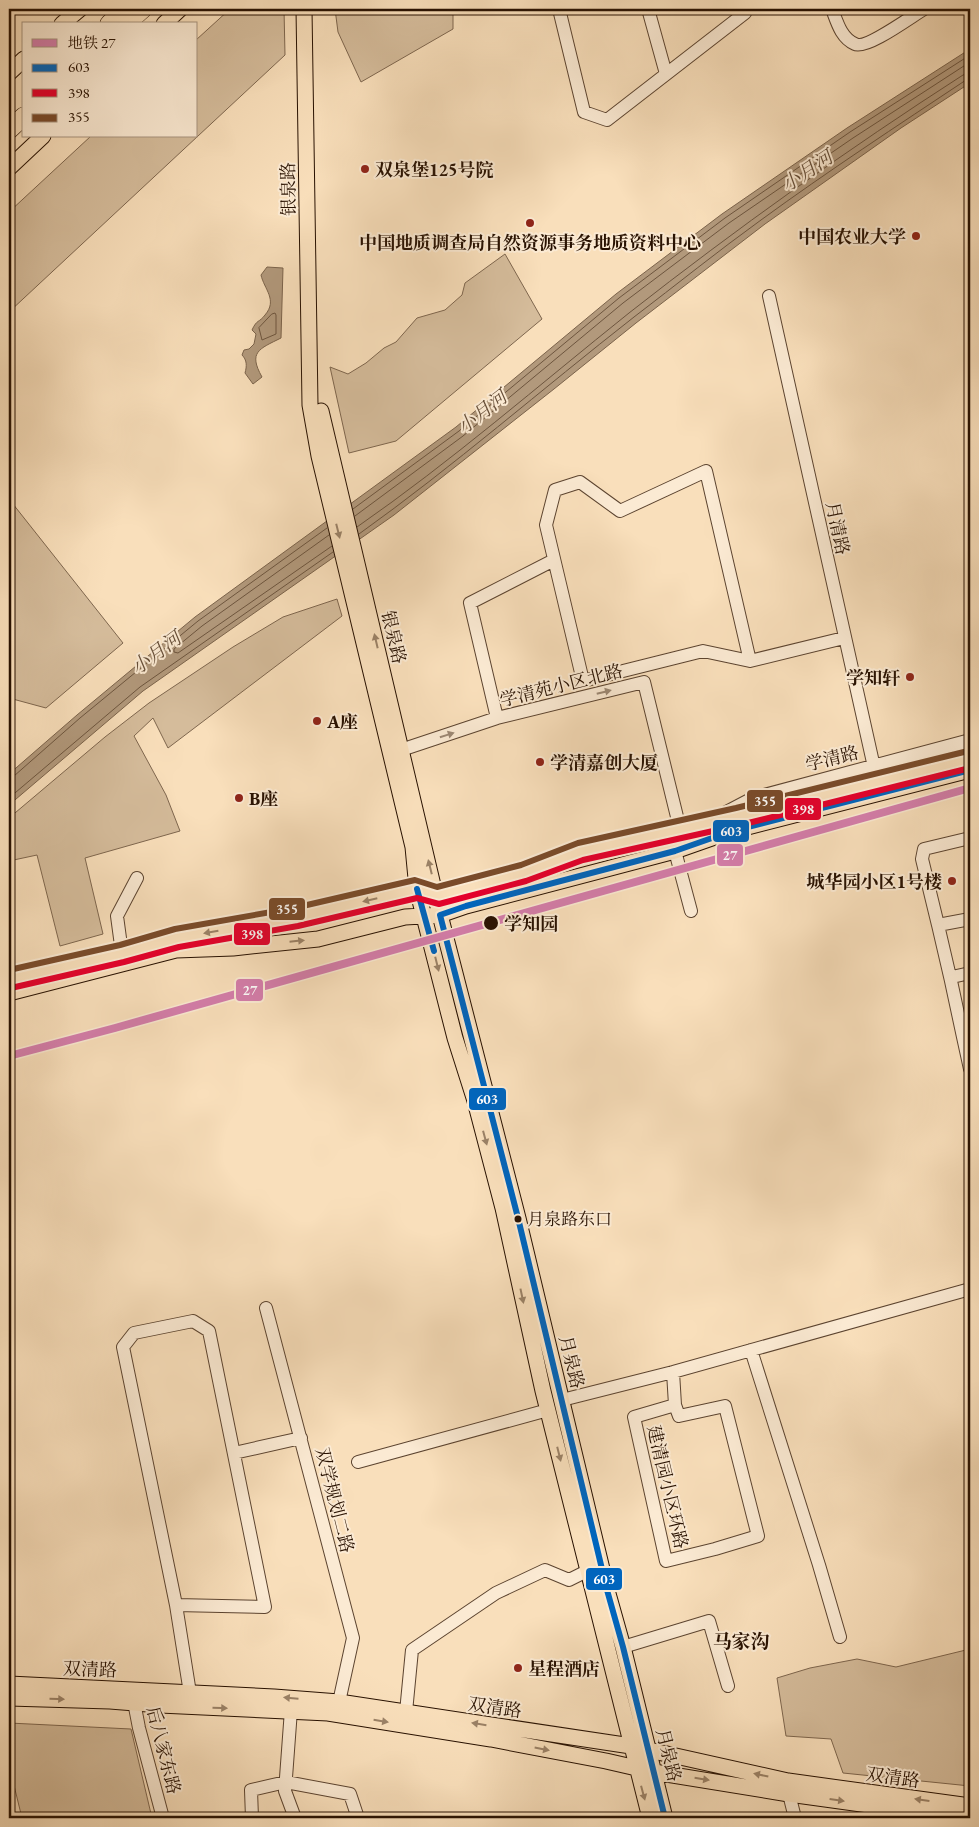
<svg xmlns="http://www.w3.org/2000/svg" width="979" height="1827" font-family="'EB Garamond','Noto Serif SC',serif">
  <rect width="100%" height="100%" fill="#f9dfbb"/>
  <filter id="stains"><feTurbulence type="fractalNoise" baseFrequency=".004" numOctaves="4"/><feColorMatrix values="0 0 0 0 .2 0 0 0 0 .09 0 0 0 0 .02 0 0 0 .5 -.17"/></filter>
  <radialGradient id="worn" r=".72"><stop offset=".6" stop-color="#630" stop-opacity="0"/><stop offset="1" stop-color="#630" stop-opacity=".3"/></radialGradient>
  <path fill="#d5bc9b" stroke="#7e664e" d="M 230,9 L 284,9 L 285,55 L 9,312 L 9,212 L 91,136 L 196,136 L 196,40 Z
    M 335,9 L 453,9 L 453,29 L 361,82 L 338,32 Z
    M 505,254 L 542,319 L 396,441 L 349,453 L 330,367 L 348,374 L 366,363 L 384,348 L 396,342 L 417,318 L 445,310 L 462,295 L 465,283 Z
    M 9,499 L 123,643 L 46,708 L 9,698 Z
    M 337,599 L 342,616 L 168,748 L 153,718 L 134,736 L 166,795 L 180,831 L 85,858 L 103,934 L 60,946 L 37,855 L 9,861 L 9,818 L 105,737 L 149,703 L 233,647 L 283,617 Z
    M 970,1649 L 970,1786 L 843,1773 L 831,1739 L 786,1736 L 777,1678 L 810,1668 L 857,1659 L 896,1667 Z
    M 9,1723 L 131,1729 L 152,1818 L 22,1818 L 9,1765 Z"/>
  <path fill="#b2997c" stroke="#7b634b" d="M 970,49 L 970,83 L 901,128 L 765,224 L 636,323 L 554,389 L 394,515 L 143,691 L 9,805 L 9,774 L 77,715 L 195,617 L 456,427 L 616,294 L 722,214 L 847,128 Z
    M 267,267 L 283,268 L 281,338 C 259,349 248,352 262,377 L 253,384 L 245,373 C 247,366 247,360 242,355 L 244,350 L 249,349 L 254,344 L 256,334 L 252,330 C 257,319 259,323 265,315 C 278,300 264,289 261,275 Z"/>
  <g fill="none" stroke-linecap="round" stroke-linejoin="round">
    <path stroke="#6d553e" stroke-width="1" d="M 272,314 L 275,313 L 276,315 L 276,334 L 262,340 L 259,328 Z
      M 353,509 L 459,431 L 619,298 L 725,218 L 850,132 L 970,55
      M 355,516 L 463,436 L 623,303 L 729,223 L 853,138 L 970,62
      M 357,527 C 452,461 539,385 629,313 C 736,229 848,149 963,75 L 970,73
      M 359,534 C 454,466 542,389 634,317 C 676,285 718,251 761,220 C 828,171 897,126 966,80 L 970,79
      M 329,535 L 202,626 L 174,649 L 174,652 L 178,653 L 332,546
      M 9,777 L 14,776 L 80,718 L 198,621 L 327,528
      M 9,798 L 140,687 L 333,552"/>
    <g stroke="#5c4430" stroke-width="14">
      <path id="minor" d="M 559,9 L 584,112 L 607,120 L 745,13 L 744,9
        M 648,9 L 666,74
        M 832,9 C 837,22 841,38 855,44 C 866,50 912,16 924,9
        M 769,296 L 874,767
        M 750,661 L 706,471 L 620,511 L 580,482 L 555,490 L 546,525 L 583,681 L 703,651 L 750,661 L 844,638
        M 497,718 L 470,603 L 554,560
        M 401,750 L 497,718 L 644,682 L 680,829
        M 713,819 L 753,798 L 970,740
        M 970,838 L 924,849 L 922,859 L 938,925 L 970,919
        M 675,851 L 691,911
        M 938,925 L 951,981
        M 122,953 L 117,916 L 137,878
        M 970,973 L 952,977 L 951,981 L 963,1037 L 970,1035
        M 963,1037 L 970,1069
        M 266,1308 L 353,1638 L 339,1702
        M 751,1350 L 819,1565 L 840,1637
        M 673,1372 L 675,1405 L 634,1417 L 666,1561 L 715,1549 L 758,1536 L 725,1406 L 679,1416 L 675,1405
        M 562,1400 L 673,1372 L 970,1289
        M 234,1453 L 301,1438
        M 358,1462 L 548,1410
        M 176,1605 L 265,1607 L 209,1331 L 193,1321 L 134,1333 L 123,1347 L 176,1605 L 190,1693
        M 623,1647 L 709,1621 L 728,1686
        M 135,1694 L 134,1702 L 139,1728 L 163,1818
        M 291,1710 L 285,1791 L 295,1818
        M 406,1712 L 412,1650 L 496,1593 L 545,1570 L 569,1580 L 587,1571
        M 789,1794 L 795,1818
        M 252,1818 L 251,1790 L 286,1782 L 350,1794 L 358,1818"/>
    </g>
    <g stroke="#281101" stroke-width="17">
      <path id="major" d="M 304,9 L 310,405 L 319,456 L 413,847 L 417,889 L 455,1038 L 475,1101 L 503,1208 L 543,1391 L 650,1818
        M 62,24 L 80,9
        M 164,24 L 180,9
        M 9,73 L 24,59
        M 9,168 L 43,136
        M 321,411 L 440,915 L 518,1218 L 607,1590 L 623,1647 L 665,1818
        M 9,979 L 122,953 L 177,938 L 296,917 L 417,889 L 437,896 L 524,873 L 580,852 L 680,829 L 738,817 L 970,759
        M 9,993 L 176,950 L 233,948 L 318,939 L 405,917 L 440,915 L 466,906 L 675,851 L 732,831 L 970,770
        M 9,1684 L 274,1697 L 339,1702 L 631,1746 L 788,1781 L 970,1806
        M 9,1698 L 110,1701 L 160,1705 L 328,1713 L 491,1739 L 606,1761 L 654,1772 L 789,1794 L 963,1818"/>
    </g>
    <g stroke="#281101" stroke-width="19">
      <path id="highway" d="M 109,24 L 125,9
        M 126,24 L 143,9
        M 9,130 L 24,116"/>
    </g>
    <use href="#minor" stroke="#fbead3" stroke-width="12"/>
    <use href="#major" stroke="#f9dfbb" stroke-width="15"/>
    <use href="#highway" stroke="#f9dfbb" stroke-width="18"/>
    <g stroke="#fbead3" stroke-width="10">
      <path id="bus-1" d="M 417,889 L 434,951
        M 665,1818 L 623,1647 L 607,1590 L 518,1218 L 440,915 L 466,906 L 675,851 L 732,831 L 970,770"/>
    </g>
    <g stroke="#fbead3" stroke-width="10">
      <path id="bus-2" d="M 11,988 L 124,962 L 179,947 L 298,926 L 417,898 L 439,904 L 526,881 L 583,860 L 740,825 L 970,768"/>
    </g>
    <g stroke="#fbead3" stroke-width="10">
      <path id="bus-3" d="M 9,970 L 120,945 L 175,929 L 294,908 L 415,880 L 437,887 L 521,865 L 578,843 L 736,808 L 968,751"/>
    </g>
    <use href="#bus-1" stroke="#0065bd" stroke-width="6"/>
    <use href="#bus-2" stroke="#e4002b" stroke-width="6"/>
    <use href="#bus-3" stroke="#7a4b2a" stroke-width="6"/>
    <g stroke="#fbead3" stroke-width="11">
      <path id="metro-1" d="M 9,1056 L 115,1028 L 970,788"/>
    </g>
    <use href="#metro-1" stroke="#d47daa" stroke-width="8"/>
  </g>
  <defs><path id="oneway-solid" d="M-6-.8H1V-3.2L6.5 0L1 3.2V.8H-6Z" transform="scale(1.25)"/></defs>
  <g fill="#9b8267">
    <use href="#oneway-solid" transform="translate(338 531) rotate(76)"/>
    <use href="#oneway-solid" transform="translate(376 641) rotate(-103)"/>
    <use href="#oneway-solid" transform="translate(430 867) rotate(-104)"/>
    <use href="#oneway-solid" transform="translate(370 900) rotate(167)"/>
    <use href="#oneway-solid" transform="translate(211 932) rotate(170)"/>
    <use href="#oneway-solid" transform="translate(297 941) rotate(-6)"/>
    <use href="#oneway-solid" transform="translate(437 964) rotate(76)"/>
    <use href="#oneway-solid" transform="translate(485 1138) rotate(75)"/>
    <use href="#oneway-solid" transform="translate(522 1296) rotate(78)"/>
    <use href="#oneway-solid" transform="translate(559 1454) rotate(76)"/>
    <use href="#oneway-solid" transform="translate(291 1698) rotate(-175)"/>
    <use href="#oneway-solid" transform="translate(57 1699) rotate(2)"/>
    <use href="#oneway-solid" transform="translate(220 1708) rotate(2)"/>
    <use href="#oneway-solid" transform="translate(381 1721) rotate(9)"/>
    <use href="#oneway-solid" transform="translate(479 1724) rotate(-171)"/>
    <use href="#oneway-solid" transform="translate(542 1749) rotate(11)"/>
    <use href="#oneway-solid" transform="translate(761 1775) rotate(-168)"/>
    <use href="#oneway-solid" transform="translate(702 1779) rotate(9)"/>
    <use href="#oneway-solid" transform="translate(643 1793) rotate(75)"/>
    <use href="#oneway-solid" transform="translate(837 1800) rotate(8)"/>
    <use href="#oneway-solid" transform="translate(922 1800) rotate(-172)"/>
  </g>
  <g fill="#9c8874">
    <use href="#oneway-solid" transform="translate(604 692) rotate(-14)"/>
    <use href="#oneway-solid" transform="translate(447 735) rotate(-18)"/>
  </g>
  <g fill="#8f2418" stroke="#fbead3" stroke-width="2">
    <circle cx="365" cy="169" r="5"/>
    <circle cx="530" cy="223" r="5"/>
    <circle cx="916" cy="236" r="5"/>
    <circle cx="910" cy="677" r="5"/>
    <circle cx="317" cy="721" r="5"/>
    <circle cx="540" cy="762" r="5"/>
    <circle cx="239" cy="798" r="5"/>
    <circle cx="952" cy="881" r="5"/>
    <circle cx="518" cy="1668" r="5"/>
  </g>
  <g fill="#281101" stroke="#fbead3" stroke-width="2">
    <circle cx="491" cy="923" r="8"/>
    <circle cx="518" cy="1219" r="4.5"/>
  </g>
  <g text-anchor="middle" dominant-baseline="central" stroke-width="4" stroke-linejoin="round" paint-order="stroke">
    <g font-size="17" fill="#281101" stroke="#fbead3" text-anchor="start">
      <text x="527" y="1219">月泉路东口</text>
    </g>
    <g font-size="18" font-weight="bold" fill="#281101" stroke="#fbead3" text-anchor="start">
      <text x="375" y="169">双泉堡125号院</text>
      <text x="906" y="236" text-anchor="end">中国农业大学</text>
      <text x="530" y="242" text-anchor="middle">中国地质调查局自然资源事务地质资料中心</text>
      <text x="900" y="677" text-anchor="end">学知轩</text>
      <text x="327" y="721">A座</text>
      <text x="550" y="762">学清嘉创大厦</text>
      <text x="249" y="798">B座</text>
      <text x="942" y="881" text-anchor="end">城华园小区1号楼</text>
      <text x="528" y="1668">星程酒店</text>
    </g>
    <g font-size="18" fill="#281101" stroke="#fbead3">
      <text transform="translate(288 189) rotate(-91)">银泉路</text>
      <text transform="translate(838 528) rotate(78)">月清路</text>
      <text transform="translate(394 637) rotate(77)">银泉路</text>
      <text transform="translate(561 685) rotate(-14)">学清苑小区北路</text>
      <text transform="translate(832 758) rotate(-14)">学清路</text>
      <text transform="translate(572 1362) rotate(76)">月泉路</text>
      <text transform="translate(668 1487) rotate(77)">建清园小区环路</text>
      <text transform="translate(335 1500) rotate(76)">双学规划二路</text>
      <text transform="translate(90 1669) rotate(2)">双清路</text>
      <text transform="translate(495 1707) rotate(8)">双清路</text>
      <text transform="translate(164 1750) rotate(76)">后八家东路</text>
      <text transform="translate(669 1755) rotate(76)">月泉路</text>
      <text transform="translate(893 1777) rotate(8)">双清路</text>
    </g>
    <g font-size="18" font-weight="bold" fill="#281101" stroke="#fbead3" text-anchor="start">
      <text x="504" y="923">学知园</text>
    </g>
    <g font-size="19" font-style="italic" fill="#664e38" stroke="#fbead3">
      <text transform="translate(807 171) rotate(-34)">小月河</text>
      <text transform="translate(482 412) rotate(-38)">小月河</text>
      <text transform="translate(156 653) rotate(-37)">小月河</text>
    </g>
    <g font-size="19" font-weight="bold" fill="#281101" stroke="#fbead3">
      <text x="741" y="1641">马家沟</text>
    </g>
  </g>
  <g stroke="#fbead3" stroke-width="2">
    <rect x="746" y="789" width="38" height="24" rx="5" fill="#7a4b2a"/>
    <rect x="784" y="797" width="38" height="24" rx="5" fill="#e4002b"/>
    <rect x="712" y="819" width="38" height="24" rx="5" fill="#0065bd"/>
    <rect x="716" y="843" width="28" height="24" rx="5" fill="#d47daa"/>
    <rect x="268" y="897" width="38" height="24" rx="5" fill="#7a4b2a"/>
    <rect x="233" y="922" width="38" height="24" rx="5" fill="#e4002b"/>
    <rect x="235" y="978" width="29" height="24" rx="5" fill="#d47daa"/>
    <rect x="468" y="1087" width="39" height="24" rx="5" fill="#0065bd"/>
    <rect x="585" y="1567" width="38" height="24" rx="5" fill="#0065bd"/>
  </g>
  <g font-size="14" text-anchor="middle" font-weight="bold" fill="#fff">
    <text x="765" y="806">355</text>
    <text x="803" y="814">398</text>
    <text x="731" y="836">603</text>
    <text x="730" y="860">27</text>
    <text x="287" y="914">355</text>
    <text x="252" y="939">398</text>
    <text x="250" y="995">27</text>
    <text x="487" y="1104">603</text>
    <text x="604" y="1584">603</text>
  </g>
  <rect width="979" height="1827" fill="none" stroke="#f9dfbb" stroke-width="30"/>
  <rect x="10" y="10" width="959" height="1807" fill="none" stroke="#281101" stroke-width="2.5"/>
  <rect x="15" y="15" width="949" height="1797" fill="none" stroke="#281101"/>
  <rect x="22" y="22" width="175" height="115" fill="#fbead3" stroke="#a7937f"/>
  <rect x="32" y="39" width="25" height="8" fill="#d47daa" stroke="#a7937f"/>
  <text x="68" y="48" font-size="15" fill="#281101">地铁 27</text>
  <rect x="32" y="64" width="25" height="8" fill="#0065bd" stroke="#a7937f"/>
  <text x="68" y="72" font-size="15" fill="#281101">603</text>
  <rect x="32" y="89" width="25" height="8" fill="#e4002b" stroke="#a7937f"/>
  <text x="68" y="98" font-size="15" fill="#281101">398</text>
  <rect x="32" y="114" width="25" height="8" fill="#7a4b2a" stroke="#a7937f"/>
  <text x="68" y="122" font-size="15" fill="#281101">355</text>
  <rect width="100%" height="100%" filter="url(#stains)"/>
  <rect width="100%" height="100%" fill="url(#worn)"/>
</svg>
